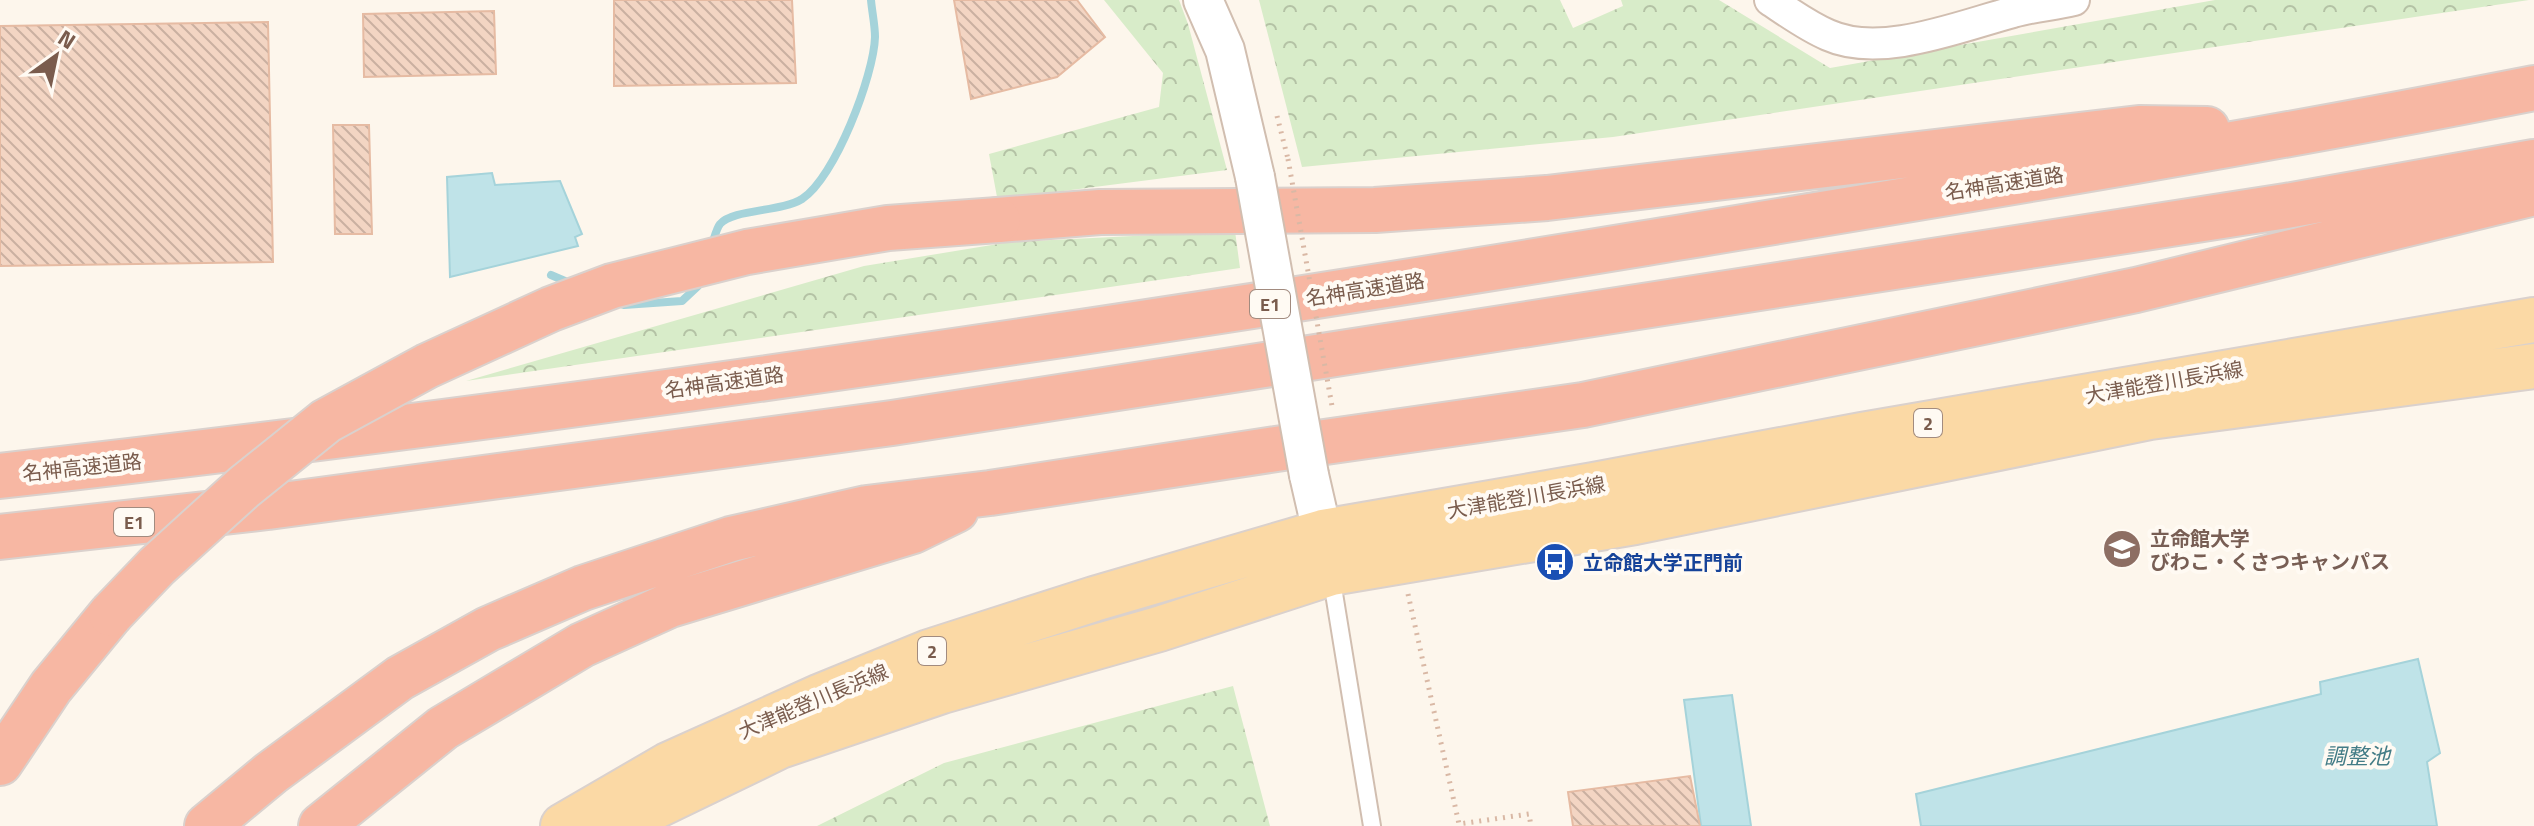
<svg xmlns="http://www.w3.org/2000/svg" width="2534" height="826" font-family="'Titillium Web','Noto Sans JP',sans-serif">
  <defs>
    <pattern id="forest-crowns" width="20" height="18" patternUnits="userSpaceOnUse" patternTransform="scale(2)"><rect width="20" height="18" fill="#d8ecc9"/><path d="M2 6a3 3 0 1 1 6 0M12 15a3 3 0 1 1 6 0" fill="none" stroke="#b4c2a5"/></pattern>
    <pattern id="building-back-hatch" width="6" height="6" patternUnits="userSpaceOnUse" patternTransform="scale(2)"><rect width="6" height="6" fill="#f3d5c3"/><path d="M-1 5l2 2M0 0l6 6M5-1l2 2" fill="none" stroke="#cab0a1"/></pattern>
  </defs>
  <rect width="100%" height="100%" fill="#fdf6ec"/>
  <path fill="url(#forest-crowns)" d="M 1104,0 L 1179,0 L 1188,24 L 1227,170 L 1032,195 L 997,197 L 989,154 L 1159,107 L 1163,73 Z
    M 1259,0 L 1560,0 L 1573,28 L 1623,6 L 1621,0 L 1719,0 L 1830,68 L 2215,0 L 2529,0 L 1613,137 L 1302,167 Z
    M 1235,231 L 1240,268 L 466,381 L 864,266 L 1010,242 Z
    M 1233,686 L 1270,826 L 817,826 L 944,763 Z"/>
  <path fill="#bfe3e8" stroke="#a5d3da" stroke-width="2" d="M 492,173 L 495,185 L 560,181 L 582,234 L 575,237 L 578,246 L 450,277 L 447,177 Z
    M 2418,659 L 2440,753 L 2427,762 L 2437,826 L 1921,826 L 1916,794 L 2321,694 L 2320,682 Z
    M 1732,695 L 1751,826 L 1701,826 L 1684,700 Z"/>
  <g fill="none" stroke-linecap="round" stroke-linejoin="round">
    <path stroke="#a5d3da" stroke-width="8" d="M 711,247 C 714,240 716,229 720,224 C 733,209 781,212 802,199 C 835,178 874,75 875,37 C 875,25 872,12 871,0
      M 551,275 L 572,284
      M 618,303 L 624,305 L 682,301 L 698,286 L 700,278"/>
  </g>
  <path fill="url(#building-back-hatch)" stroke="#e6bba3" stroke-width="2" d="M 614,0 L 792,0 L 796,83 L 614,86 Z
    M 954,0 L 1077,0 L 1105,37 L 1057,77 L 971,99 Z
    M 494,11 L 496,74 L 364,77 L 363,14 Z
    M 268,22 L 273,262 L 0,266 L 0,26 Z
    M 333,125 L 369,125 L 372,234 L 335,234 Z
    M 1690,776 L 1700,826 L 1573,826 L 1568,792 Z"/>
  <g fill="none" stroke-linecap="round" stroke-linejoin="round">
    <g stroke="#d1beb0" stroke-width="20">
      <path id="service" d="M 1331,575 L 1372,826"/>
    </g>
    <g stroke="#d1beb0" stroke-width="34">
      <path id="minor" d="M 1770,0 C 1788,12 1807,26 1828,35 C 1881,59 1960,26 2013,12 C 2033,6 2054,5 2074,0"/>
    </g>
    <g stroke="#d1beb0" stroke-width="42">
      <path id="tertiary" d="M 1203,0 L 1225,50 L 1255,177
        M 1309,475 L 1329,562"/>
    </g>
    <g stroke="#dad1cd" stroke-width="48">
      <path id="primary" d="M 563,826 L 668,765 L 821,696 L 929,652 L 1094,599 L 1323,532 L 1594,485 L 1861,435 L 2534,320
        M 623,826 L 654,807 L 780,746 L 942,691 L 1159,629 L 1331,573 L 1635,522 L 2150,417 L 2534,366"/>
    </g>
    <g stroke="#dad1cd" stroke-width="48">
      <path id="motorway" d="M 998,220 L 1100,212 L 1375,210 L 1547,198 L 2139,128 L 2207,129
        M 0,476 C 550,414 1099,333 1646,243 C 1942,194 2239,146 2534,88
        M 0,537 L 268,507 L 892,423 L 2286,206 L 2534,162
        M 0,763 L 51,687 L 111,614
        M 207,826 L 271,773 L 400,678 L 488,629 L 583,588 L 731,539 L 867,508 L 990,493 L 1276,449 L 1583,405 L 2136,290 L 2534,193
        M 321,826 L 443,728 L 582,645 L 670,605 L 913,531 L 956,510"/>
    </g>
    <path stroke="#d9b8a5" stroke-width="5" stroke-dasharray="2 6" stroke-linecap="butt" d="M 1277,116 L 1288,159
      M 1408,594 L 1459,824 L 1529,814 L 1531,826"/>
    <use href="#service" stroke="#fff" stroke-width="16"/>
    <use href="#minor" stroke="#fff" stroke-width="30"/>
    <use href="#tertiary" stroke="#fff" stroke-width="38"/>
    <use href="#primary" stroke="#fbd9a5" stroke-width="44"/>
    <use href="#motorway" stroke="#f7b7a3" stroke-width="44"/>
    <g stroke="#d1beb0" stroke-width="42" stroke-linecap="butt">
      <path id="tertiary-bridge" d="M 1255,177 L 1309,475"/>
    </g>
    <g stroke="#dad1cd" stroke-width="48" stroke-linecap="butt">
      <path id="motorway-bridge" d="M 111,614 L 157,566 L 244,487 L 326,421 L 427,366 L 551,309 L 612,286 L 747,252 L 888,228 L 998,220"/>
    </g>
    <path stroke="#d9b8a5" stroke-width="5" stroke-dasharray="2 6" stroke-linecap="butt" d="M 1288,159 L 1332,406"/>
    <use href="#tertiary-bridge" stroke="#fff" stroke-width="38"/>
    <use href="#motorway-bridge" stroke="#f7b7a3" stroke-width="44"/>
  </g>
  <defs>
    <g id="university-disc" transform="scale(2)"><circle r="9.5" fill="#8d6e63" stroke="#fffaf3"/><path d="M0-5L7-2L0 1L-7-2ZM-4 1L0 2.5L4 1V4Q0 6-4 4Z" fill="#fff"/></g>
    <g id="bus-disc" transform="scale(2)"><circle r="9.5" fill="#1a4fb4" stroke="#fffaf3"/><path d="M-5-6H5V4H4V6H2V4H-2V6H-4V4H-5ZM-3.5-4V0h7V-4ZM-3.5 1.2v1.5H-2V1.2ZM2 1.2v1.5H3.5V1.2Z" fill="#fff"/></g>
  </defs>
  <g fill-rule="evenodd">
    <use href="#university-disc" x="2122" y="549"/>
    <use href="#bus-disc" x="1555" y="562"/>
  </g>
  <g text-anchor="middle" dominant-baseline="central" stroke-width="8" stroke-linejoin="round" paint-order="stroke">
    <g fill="#fffaf3" stroke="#a28b7f" stroke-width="2">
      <rect x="1250" y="290" width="40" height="28" rx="6"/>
      <rect x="1914" y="409" width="28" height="28" rx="6"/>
      <rect x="114" y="508" width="40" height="28" rx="6"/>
      <rect x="918" y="637" width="28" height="28" rx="6"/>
    </g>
    <g font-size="18" font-weight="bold" fill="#7a5c4d">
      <text x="1270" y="304">E1</text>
      <text x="1928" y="423">2</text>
      <text x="134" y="522">E1</text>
      <text x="932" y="651">2</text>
    </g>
    <g font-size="20" fill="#7a5c4d" stroke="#fffaf3">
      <text transform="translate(2004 183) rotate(-9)">名神高速道路</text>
      <text transform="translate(1365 289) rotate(-9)">名神高速道路</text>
      <text transform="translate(724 382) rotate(-8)">名神高速道路</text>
      <text transform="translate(2164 382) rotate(-10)">大津能登川長浜線</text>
      <text transform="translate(82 467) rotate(-6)">名神高速道路</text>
      <text transform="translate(1526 497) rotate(-10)">大津能登川長浜線</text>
      <text transform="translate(813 701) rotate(-23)">大津能登川長浜線</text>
    </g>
    <g font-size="20" font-weight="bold" fill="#785e54" stroke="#fffaf3" text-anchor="start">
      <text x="2150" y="538">立命館大学<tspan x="2150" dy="23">びわこ・くさつキャンパス</tspan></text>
    </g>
    <g font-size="20" font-weight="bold" fill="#164399" stroke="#fffaf3" text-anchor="start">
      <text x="1583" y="562">立命館大学正門前</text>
    </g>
    <g font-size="22" font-style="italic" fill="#437c86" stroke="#fffaf3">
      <text x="2357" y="756">調整池</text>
    </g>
  </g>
  <g transform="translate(56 56) rotate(33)" stroke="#fffaf3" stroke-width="6" paint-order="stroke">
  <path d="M0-6L14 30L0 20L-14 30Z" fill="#7a5c4d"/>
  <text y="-12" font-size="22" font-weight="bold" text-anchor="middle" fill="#7a5c4d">N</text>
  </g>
</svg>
